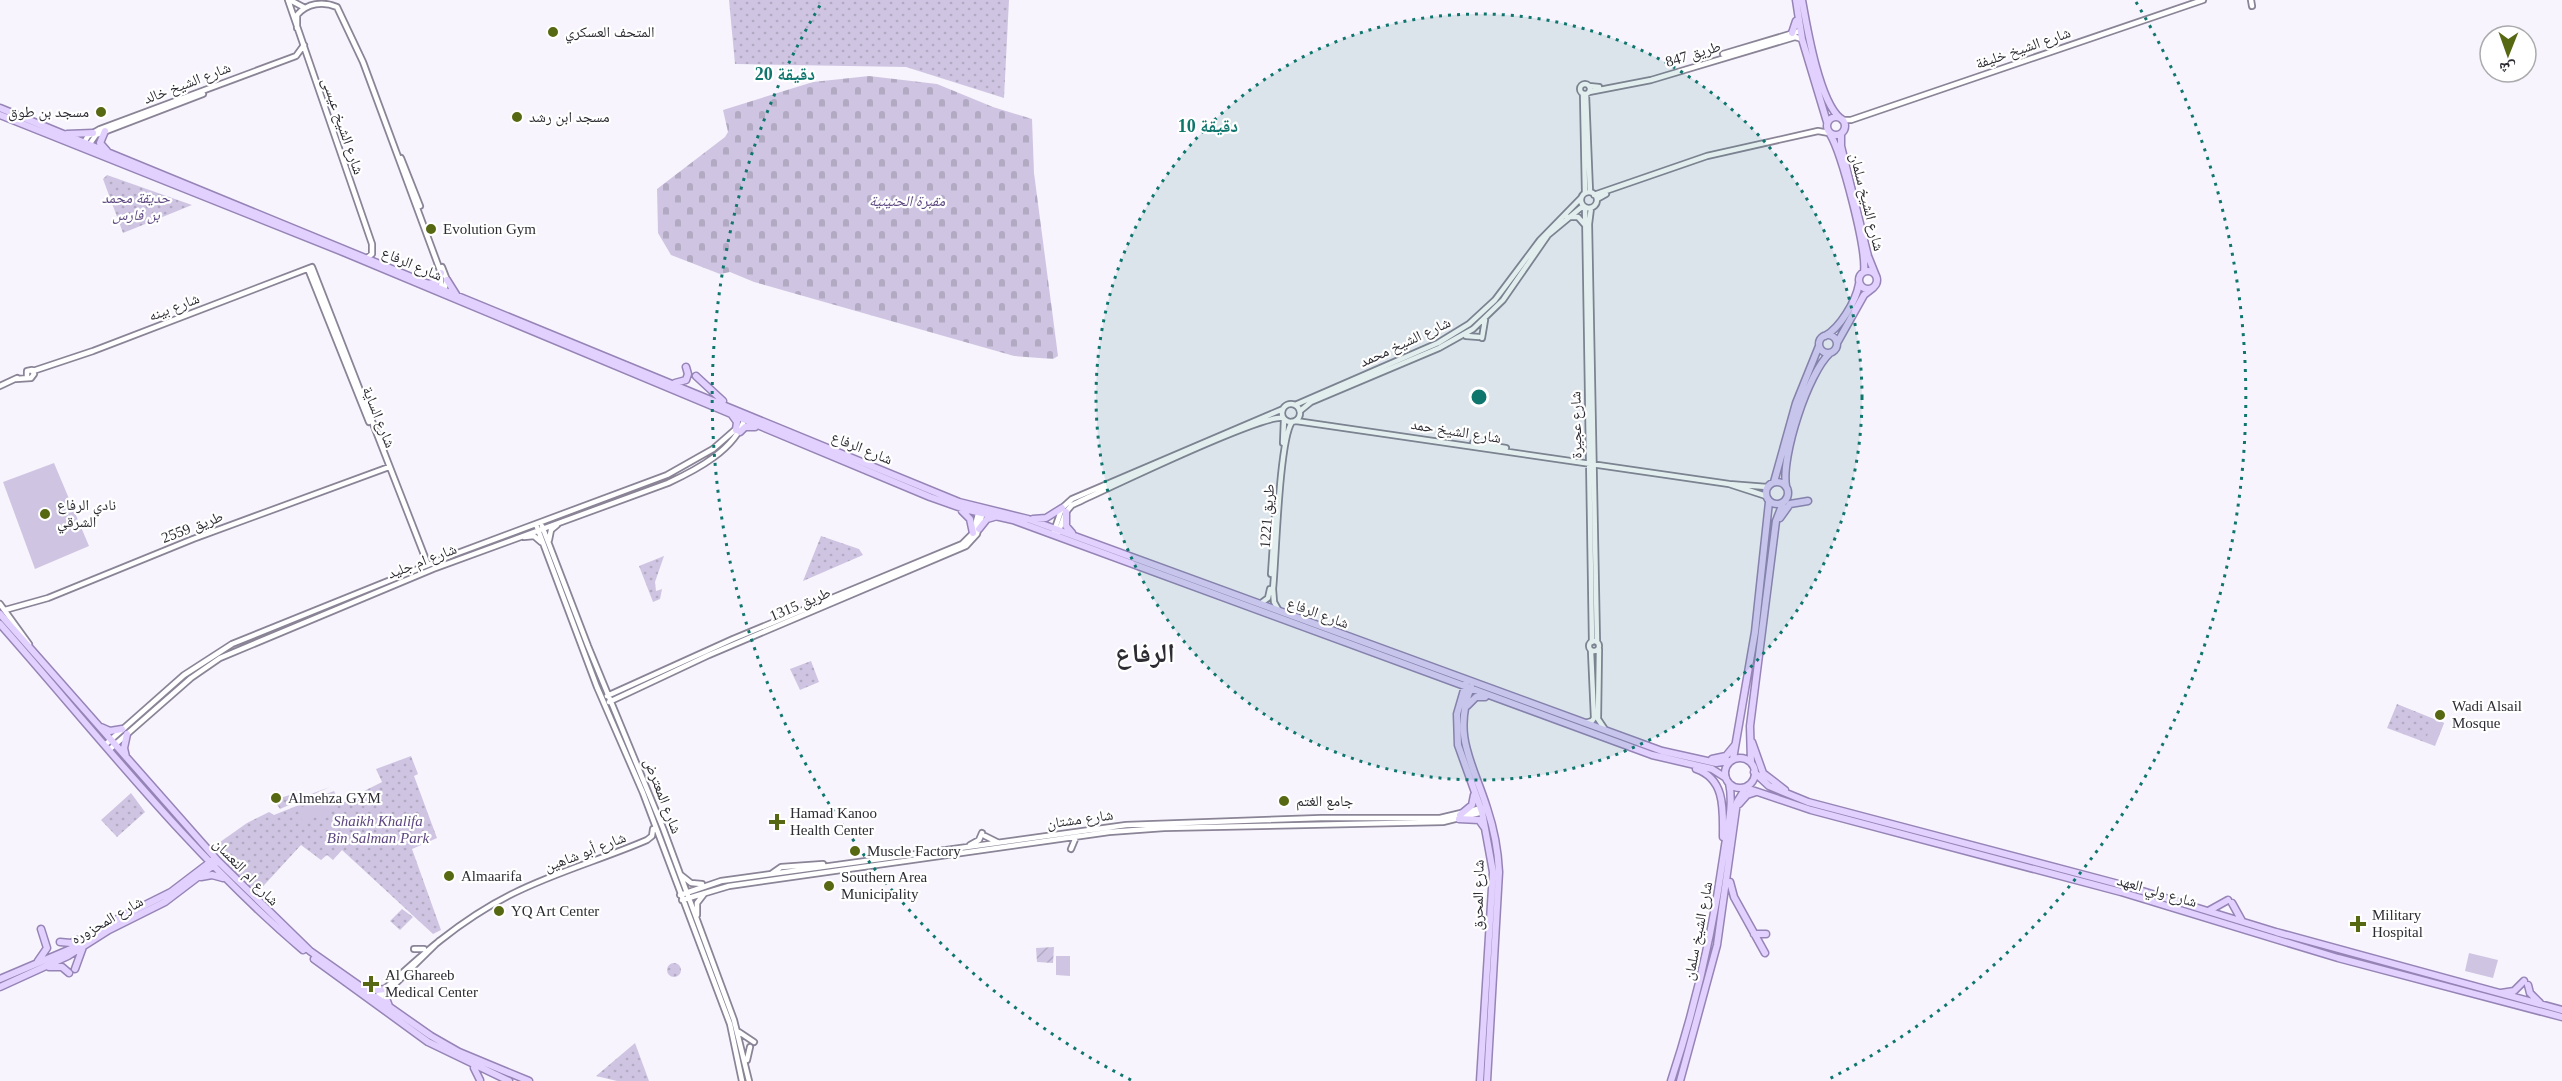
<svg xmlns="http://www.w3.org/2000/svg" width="2562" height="1081" font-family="'Times New Roman','Noto Naskh Arabic',serif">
  <defs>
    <pattern id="grass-dots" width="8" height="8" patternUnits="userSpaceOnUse" patternTransform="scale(1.5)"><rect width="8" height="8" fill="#cfc5e3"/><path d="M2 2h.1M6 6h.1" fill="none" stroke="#b2a9c3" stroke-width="1.8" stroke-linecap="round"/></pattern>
    <pattern id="cemetery-stones" width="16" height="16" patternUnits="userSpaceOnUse" patternTransform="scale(1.5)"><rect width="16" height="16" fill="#cfc5e3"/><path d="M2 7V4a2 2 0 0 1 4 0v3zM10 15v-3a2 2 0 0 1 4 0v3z" fill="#b2a9c3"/></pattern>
    <pattern id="garden-furrows" width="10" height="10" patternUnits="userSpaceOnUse" patternTransform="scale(1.5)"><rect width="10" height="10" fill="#cfc5e3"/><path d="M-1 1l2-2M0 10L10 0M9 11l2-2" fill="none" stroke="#b2a9c3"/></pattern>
  </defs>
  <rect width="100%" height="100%" fill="#f7f4fd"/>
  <path fill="url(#grass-dots)" d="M 729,0 L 1009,0 L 1004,98 L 906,67 L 735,64 Z
    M 107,175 L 192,205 L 123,233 L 103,179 Z
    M 821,536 L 859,549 L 863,555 L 803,581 Z
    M 664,556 L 655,582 L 656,591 L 662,589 L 660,599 L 653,602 L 639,566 Z
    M 811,661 L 819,682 L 800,690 L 790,669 Z
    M 2397,704 L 2444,723 L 2435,746 L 2387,728 Z
    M 411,756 L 418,774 L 414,776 L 437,838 L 412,849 L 441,930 L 433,934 L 342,850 L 333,860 L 327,855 L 321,860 L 301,845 L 255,895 L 213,847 L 247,823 L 269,812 L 274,815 L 334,791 L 340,804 L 362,794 L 362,792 L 382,782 L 376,769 Z
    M 330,787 L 280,809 L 274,800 L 296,793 L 300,798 Z
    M 131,793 L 145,812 L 117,837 L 101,820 Z
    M 402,909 L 413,917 L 400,930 L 390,921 Z
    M667 970a7 7 0 1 1 14 0a7 7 0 1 1-14 0Z
    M 635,1043 L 649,1081 L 617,1081 L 596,1076 Z"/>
  <path fill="url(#cemetery-stones)" d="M 869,76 L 937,84 L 993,107 L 1032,119 L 1034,173 L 1058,356 L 1053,359 L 1014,356 L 754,282 L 730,272 L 720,274 L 671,255 L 658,233 L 657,189 L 725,137 L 728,132 L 723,110 L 813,82 Z"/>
  <path fill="url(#garden-furrows)" d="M 1054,947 L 1053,963 L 1037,962 L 1036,948 Z"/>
  <path fill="#cfc5e3" d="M 54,463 L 89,546 L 35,569 L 3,482 Z
    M 2434,719 L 2444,723 L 2435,745 L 2425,741 Z
    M 330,796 L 337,809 L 303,822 L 297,809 Z
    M 2469,953 L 2498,960 L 2493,978 L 2465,971 Z
    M 1056,956 L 1070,956 L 1070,976 L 1056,975 Z"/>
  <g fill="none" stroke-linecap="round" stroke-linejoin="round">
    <g stroke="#8a8496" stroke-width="8">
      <path id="minor" d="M 288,0 L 372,244 L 372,254 L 367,258
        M 290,0 L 305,8
        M 2251,0 L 2252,6
        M 297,28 L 297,15 C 307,3 323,1 337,7 L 363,62 L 441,273 L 441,290
        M 1723,54 L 1800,31
        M1580 89a5 5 0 1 1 10 0a5 5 0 1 1-10 0Z
        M 1589,86 L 1599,87
        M 1589,92 L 1651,80 L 1795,37 L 1802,39
        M 1583,94 L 1585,193
        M 1586,94 L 1590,192
        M 1842,120 L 1851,120 L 2203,0
        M 83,144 L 88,136 L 100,129 L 296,56 L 304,45
        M 89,145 L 96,135 L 203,94
        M 401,158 L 420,206
        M1581 200a8 8 0 1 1 16 0a8 8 0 1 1-16 0Z
        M 1594,195 L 1707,156 L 1818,131 L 1829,133
        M 1597,199 L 1606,194
        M 1585,207 L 1592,642
        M 1591,208 L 1589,224 L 1597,642
        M 1567,217 L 1578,217 L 1585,225
        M 442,267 L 447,280 L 443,293
        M 308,269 L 369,422
        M 1466,336 L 1479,337
        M 1482,338 L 1485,320
        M 33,371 L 93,351 L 312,267 L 428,565
        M 16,379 L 31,378 L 34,374 L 32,370 L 27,371 L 27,377
        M 0,386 L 17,378
        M1282 413a9 9 0 1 1 18 0a9 9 0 1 1-18 0Z
        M 1295,405 L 1438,343 L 1469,324 L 1495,300 L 1540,240 L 1581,198
        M 1300,411 L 1311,402 L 1439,348 L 1473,329 L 1503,300 L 1548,235 L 1583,206
        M 1296,421 L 1729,484 L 1767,487
        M 1283,443 L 1284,419
        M 1473,443 L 1506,448
        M 1729,484 L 1766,496
        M 542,526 L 588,646 L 663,828 L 734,1020 L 749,1081
        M 537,527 L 597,687 L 643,793 L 730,1024 L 742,1081
        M 1054,531 L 1062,508 L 1072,499 L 1283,409
        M 1058,533 L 1066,512 L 1072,505 C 1103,491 1261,414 1283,418
        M 524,537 L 534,536 L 541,542
        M 549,540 L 551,530 L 557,525
        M 1271,574 L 1275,514
        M 0,604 L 29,644
        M 1260,604 L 1268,598 L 1270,589
        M 5,610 L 48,598 L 193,539 L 389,467
        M 1279,611 L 1274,602 L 1273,589 C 1276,560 1279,440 1292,422
        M1589 646a5 5 0 1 1 10 0a5 5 0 1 1-10 0Z
        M 1599,649 L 1598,719 L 1604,728
        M 607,696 L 733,639 L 962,544 L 973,533 L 979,510
        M 609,702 L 709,655 L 966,546 L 977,534 L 983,512
        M 1585,723 L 1592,721 L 1594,718 L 1591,651
        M 106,744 L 184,675 L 232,644 L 455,554 L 667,475 L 713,449 L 737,428
        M 110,749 L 191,678 L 220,658 L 433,569 L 668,483 C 696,470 735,450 745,418
        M 985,836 L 997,842
        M 970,845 L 979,840 L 982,833
        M 1071,849 L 1076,837
        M 771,874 L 781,867 L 823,864
        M 681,875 L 691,883 L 702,884
        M 680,895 L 721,881 L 1126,825 L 1321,818 L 1440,818 L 1482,808
        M 682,900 L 729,886 L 1109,832 L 1164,828 L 1443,822 L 1483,812
        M 697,915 L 697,903 L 704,894
        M 414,949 L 424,949
        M 375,998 C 419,957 459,920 514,893 C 556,872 603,859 647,840 L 652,836 L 653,829
        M 379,1000 L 439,941
        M 739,1032 L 754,1042
        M 747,1060 L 750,1047"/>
    </g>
    <g stroke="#9684b6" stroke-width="9">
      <path id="major" d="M 1796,0 L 1802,39 L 1827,122
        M 1802,0 C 1807,28 1819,100 1840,118
        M 1792,33 L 1796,21
        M 0,108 L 959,502 L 1028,519 L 1662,751 L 1716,763 L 1730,761
        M 0,115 L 343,252 L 930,497 L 964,509 L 1013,520 L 1652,755 L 1712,769 L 1726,778
        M1827 126a9 9 0 1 1 18 0a9 9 0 1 1-18 0Z
        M 105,131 L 100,143 L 107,151
        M 67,134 L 93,133
        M 1830,134 C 1842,154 1867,249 1864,272
        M 1841,134 L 1841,146 L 1868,256 L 1876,276
        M1859 280a9 9 0 1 1 18 0a9 9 0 1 1-18 0Z
        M 447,280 L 457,296
        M 428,284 L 437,282 L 441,273
        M1819 344a9 9 0 1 1 18 0a9 9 0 1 1-18 0Z
        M 1825,336 C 1840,328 1856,301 1859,284
        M 1837,343 L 1864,295 L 1873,288
        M 696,376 L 723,401
        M 675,383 L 686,380 L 688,374 L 686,367
        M 732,415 L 737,422 L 736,430
        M 748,418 L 769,427
        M 740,432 L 745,427 L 755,427
        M1766 493a11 11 0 1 1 22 0a11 11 0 1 1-22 0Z
        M 1774,482 L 1796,403 L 1819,346
        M 1786,486 C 1781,456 1808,373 1830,353
        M 962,511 L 970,519 L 973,533
        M 1066,512 L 1066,526 L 1072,533
        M 1780,518 L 1790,504 L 1808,501
        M 1033,519 L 1046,518 L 1062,508
        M 979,529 L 987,519 L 994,517
        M 0,614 L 218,861 L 310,951 L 431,1036 L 459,1052 L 529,1081
        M 0,624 C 98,735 190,854 303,950
        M 1466,683 L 1457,714 L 1458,745 L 1482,812 L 1493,872 L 1480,1081
        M 1471,687 C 1452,736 1473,763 1487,808 C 1494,829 1498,850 1499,872 L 1487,1081
        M 1467,706 L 1476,697 L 1485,697
        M 101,727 L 110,731 L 122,729
        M 1752,742 L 1763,773 L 1785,790
        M 126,757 L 124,748 L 127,734
        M1725 773a15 15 0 1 1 30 0a15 15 0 1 1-30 0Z
        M 1712,759 L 1726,756 L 1735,745
        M 1733,759 L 1755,632 L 1769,502
        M 1751,762 L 1750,726 L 1776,521 L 1783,503
        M 1696,769 C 1726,779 1723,811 1723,837
        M 1754,772 L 1769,786 L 1808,802 L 2126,886 L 2276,932 L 2562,1010
        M 1746,788 L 1811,810 L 2121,892 L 2338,958 L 2562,1017
        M 1739,804 L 1747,795 L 1756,792
        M 1460,815 L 1472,805 L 1474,795
        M 1459,819 L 1479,820 L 1484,827
        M 201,877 L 212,875 L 223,878
        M 1730,882 L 1734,897 L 1765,953
        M 2232,903 L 2242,921
        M 2210,910 L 2228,900
        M 1754,934 L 1766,934
        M 60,942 L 71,943 L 78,940
        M 314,959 L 428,1042 L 509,1081
        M 38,961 L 47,948 L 41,929
        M 49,967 L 62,967 L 69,973
        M 75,969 L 83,947
        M 0,979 L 73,948 L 119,918 L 171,892 L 213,860
        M 2528,985 L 2530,993 L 2540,1003
        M 0,987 L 68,956 L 109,930 L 165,902 L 215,864
        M 368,991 L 385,989
        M 388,992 L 386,998 L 389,1006
        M 2501,993 L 2514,991 L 2524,981
        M 474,1068 L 480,1080
        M 1671,1081 C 1696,1005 1713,931 1724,852 C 1727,830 1734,805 1729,783
        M 1680,1081 L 1717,945 L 1737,802 L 1745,789"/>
    </g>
    <use href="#minor" stroke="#fff" stroke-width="4.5"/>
    <use href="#major" stroke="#e2d1fe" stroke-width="6"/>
  </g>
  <circle cx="1479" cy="397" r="383" fill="#0f766e" fill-opacity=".12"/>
  <g fill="none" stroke="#0f766e" stroke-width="3" stroke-dasharray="3 6">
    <circle cx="1479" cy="397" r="383"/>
    <path d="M1131 1080A766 766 0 0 1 822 2M2136 2A766 766 0 0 1 1827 1080"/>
  </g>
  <g fill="#576813" stroke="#fff" stroke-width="2">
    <circle cx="553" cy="32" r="6"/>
    <circle cx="101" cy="112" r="6"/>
    <circle cx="517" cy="117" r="6"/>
    <circle cx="431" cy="229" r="6"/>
    <circle cx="45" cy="514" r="6"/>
    <circle cx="2440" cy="715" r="6"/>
    <circle cx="276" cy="798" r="6"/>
    <circle cx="1284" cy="801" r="6"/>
    <path d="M774 813h6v6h6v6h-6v6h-6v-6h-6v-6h6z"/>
    <circle cx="855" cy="851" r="6"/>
    <circle cx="449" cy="876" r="6"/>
    <circle cx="829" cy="886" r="6"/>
    <circle cx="499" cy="911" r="6"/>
    <path d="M2355 915h6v6h6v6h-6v6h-6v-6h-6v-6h6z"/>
    <path d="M368 975h6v6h6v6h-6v6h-6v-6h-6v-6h6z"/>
  </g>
  <g text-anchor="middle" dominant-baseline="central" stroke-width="4.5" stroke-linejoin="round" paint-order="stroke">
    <g font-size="15" fill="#2e2c33" stroke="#fff" text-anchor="start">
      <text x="565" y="32">المتحف العسكري</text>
      <text x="89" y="112" text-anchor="end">مسجد بن طوق</text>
      <text x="529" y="117">مسجد ابن رشد</text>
      <text x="443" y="229">Evolution Gym</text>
      <text x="57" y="505">نادي الرفاع<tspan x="57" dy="17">الشرقي</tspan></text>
      <text x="2452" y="706">Wadi Alsail<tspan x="2452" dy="17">Mosque</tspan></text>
      <text x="288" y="798">Almehza GYM</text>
      <text x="1296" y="801">جامع الغتم</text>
      <text x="790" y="813">Hamad Kanoo<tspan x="790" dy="17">Health Center</tspan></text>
      <text x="867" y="851">Muscle Factory</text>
      <text x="461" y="876">Almaarifa</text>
      <text x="841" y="877">Southern Area<tspan x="841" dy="17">Municipality</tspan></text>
      <text x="511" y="911">YQ Art Center</text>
      <text x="2372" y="915">Military<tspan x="2372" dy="17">Hospital</tspan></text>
      <text x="385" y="975">Al Ghareeb<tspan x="385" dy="17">Medical Center</tspan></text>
    </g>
    <g font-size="15" fill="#2e2c33" stroke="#fff">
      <text transform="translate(2023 48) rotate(-19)">شارع الشيخ خليفة</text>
      <text transform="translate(1693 54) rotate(-17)">طريق 847</text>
      <text transform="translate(187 83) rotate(-21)">شارع الشيخ خالد</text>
      <text transform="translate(343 126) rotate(71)">شارع الشيخ عيسى</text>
      <text transform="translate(1867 202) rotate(76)">شارع الشيخ سلمان</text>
      <text transform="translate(412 264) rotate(23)">شارع الرفاع</text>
      <text transform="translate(174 307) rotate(-21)">شارع بينه</text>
      <text transform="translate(1405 342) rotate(-25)">شارع الشيخ محمد</text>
      <text transform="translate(379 417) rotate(68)">شارع الساية</text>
      <text transform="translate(1576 425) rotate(-91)">شارع عجيرة</text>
      <text transform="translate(1456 431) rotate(9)">شارع الشيخ حمد</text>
      <text transform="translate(862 448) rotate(22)">شارع الرفاع</text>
      <text transform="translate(1267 516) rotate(-86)">طريق 1221</text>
      <text transform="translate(192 527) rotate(-21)">طريق 2559</text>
      <text transform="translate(422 561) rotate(-21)">شارع ام جليد</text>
      <text transform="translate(800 604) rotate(-23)">طريق 1315</text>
      <text transform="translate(1318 613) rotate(20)">شارع الرفاع</text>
      <text transform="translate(663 796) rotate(69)">شارع المعترض</text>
      <text transform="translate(1080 819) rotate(-8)">شارع مشتان</text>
      <text transform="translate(585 852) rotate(-21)">شارع أبو شاهين</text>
      <text transform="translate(246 872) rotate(46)">شارع ام النعسان</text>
      <text transform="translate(2157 891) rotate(16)">شارع ولي العهد</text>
      <text transform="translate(1478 895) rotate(-89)">شارع المحرق</text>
      <text transform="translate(107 920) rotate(-30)">شارع المحزوره</text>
      <text transform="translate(1698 931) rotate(-79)">شارع الشيخ سلمان</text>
    </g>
    <g font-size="15" font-style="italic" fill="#5d4780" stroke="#fff">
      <text x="136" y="198">حديقة محمد<tspan x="136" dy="17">بن فارس</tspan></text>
      <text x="907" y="201">مقبرة الحنينية</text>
      <text x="378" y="821">Shaikh Khalifa<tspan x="378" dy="17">Bin Salman Park</tspan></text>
    </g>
    <g font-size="27" font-weight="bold" fill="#2e2c33" stroke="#fff">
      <text x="1145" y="653">الرفاع</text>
    </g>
  </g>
  <circle cx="1479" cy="397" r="9" fill="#0f766e" stroke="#fff" stroke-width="3"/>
  <g font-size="18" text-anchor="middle" font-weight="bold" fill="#0f766e" stroke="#fff" stroke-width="4.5" stroke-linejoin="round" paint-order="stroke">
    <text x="785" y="80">20 دقيقة</text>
    <text x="1208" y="132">10 دقيقة</text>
  </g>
  <g transform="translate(2508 54) rotate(181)"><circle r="28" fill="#ffffff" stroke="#ababad" stroke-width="1.5"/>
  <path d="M0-4.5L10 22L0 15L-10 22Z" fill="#576813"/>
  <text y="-9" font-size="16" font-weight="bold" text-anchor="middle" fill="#2e2c33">ش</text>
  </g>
</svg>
